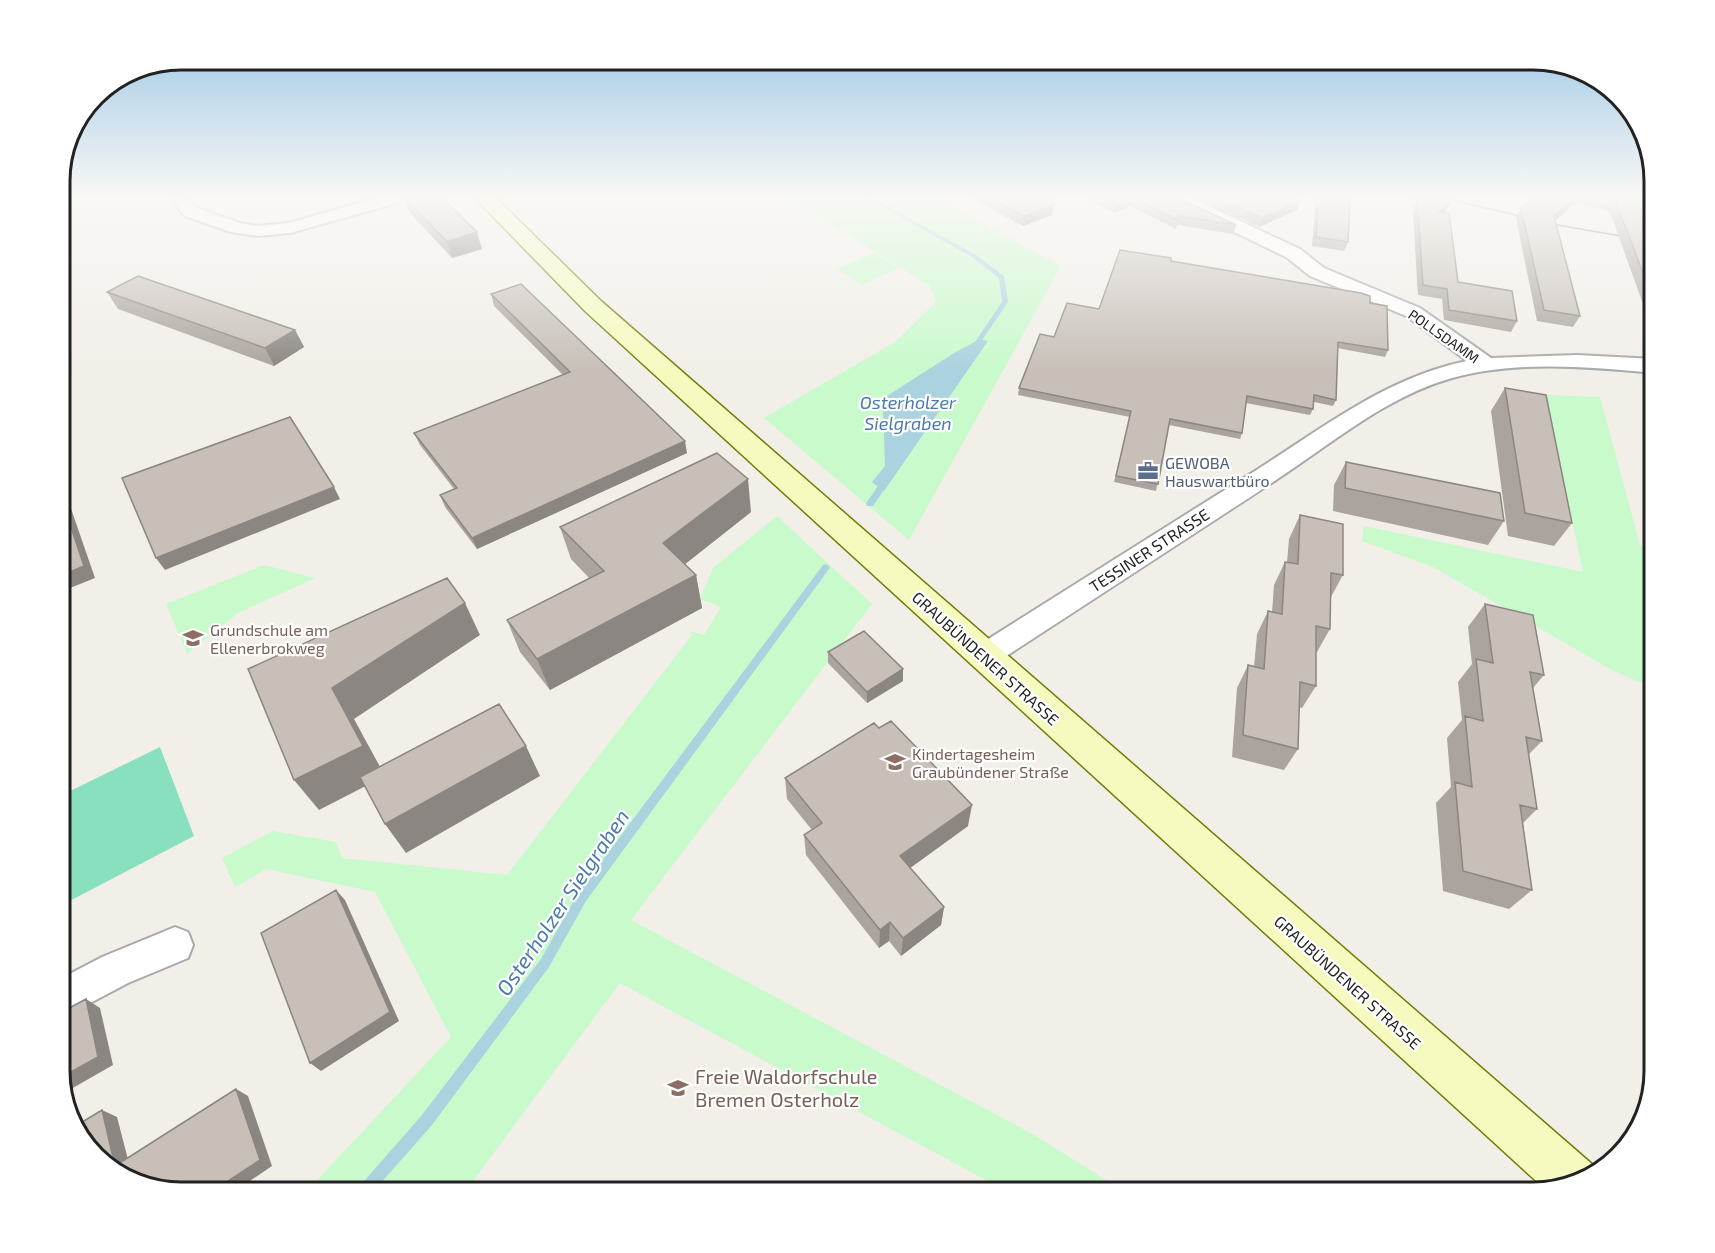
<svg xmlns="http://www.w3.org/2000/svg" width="1715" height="1253" font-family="'Exo 2',sans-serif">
  <rect width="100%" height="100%" fill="#f2efe9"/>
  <path fill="#c8facc" d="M 787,197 L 934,197 L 1061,266 L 909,540 L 764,418 L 895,342 L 936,302 L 930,286 Z
    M 874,253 L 899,268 L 862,285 L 836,269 Z
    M 1546,395 L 1600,397 L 1640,545 L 1655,548 L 1655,689 L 1612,670 L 1433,567 L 1362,541 L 1364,526 L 1583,572 Z
    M 777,516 L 872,604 L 631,920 L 1038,1137 L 1126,1193 L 1010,1193 L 620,983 L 464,1193 L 305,1193 L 451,1037 L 375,892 L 266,869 L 235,887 L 222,858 L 273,831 L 336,842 L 342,858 L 507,875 L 692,635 L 689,631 L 704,635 L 721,607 L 700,599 L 713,568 Z
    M 264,565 L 315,578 L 238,613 L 187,654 L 166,604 Z"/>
  <path fill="#88e0be" d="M 160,747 L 194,836 L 60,906 L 60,796 Z"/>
  <path fill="#aad3df" d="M 980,339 L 988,341 L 884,491 L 872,482 L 885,466 L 883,408 L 887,396 L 954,353 Z"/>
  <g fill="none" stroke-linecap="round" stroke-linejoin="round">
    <path fill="#aad3df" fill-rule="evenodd" d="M 864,197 L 871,197 L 976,255 L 1004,276 L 1008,302 L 976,349 L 974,350 L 971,348 L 1002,302 L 999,278 L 972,257 Z
      M 887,476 L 890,477 L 891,479 L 890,481 L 873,506 L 867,506 L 866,504 L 867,502 L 884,477 Z
      M 826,564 L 830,567 L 829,569 L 586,901 L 549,967 L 432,1125 L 372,1193 L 356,1193 L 358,1188 L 422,1115 L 541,959 L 578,893 L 823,565 Z"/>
    <g stroke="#a9a9a9" stroke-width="4">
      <path id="street" d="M 380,197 L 407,197 L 404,201 L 290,233 L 258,236 L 231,232 L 185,216 L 174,203 L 177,199 L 189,199 L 197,208 L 240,223 L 258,226 L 289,223 Z
        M 1167,197 L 1189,197 L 1300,249 L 1324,268 L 1420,308 L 1491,358 L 1577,355 L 1655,359 L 1655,373 C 1589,367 1516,360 1452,378 C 1387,396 1331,444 1276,480 C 1182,542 1088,603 994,664 L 984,667 L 974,664 L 969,656 L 974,648 C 1067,589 1161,530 1255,471 C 1323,428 1387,377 1467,361 L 1406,316 L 1310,276 L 1286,257 L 1170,201 Z
        M 175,927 L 188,932 L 193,945 L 188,958 L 128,983 L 60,1019 L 60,979 L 102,957 Z"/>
    </g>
    <g stroke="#707d05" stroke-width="3">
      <path id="secondary" d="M 474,197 L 495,197 L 601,301 L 1593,1165 L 1596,1173 L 1587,1180 L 1546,1190 L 585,311 Z"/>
    </g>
    <use href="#street" fill="#fff" fill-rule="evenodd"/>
    <use href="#secondary" fill="#f7fabf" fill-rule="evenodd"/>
    <path stroke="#707070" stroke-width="1.5" d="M 1440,197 L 1558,225 L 1655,242"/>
  </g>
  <path fill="#aba49e" d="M 404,197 L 441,197 L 482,249 L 452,258 L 409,212 Z
    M 970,197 L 1048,197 L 1054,205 L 1052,215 L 1023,226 Z
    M 1084,197 L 1176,197 L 1236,225 L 1233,234 L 1177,225 L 1176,229 L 1130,206 L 1114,213 Z
    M 1194,197 L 1289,197 L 1300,201 L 1297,210 L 1259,227 Z
    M 1316,197 L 1350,197 L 1348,242 L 1344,251 L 1312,246 Z
    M 1412,197 L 1448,197 L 1445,213 L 1458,282 L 1517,321 L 1511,332 L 1444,320 L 1442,299 L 1418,295 Z
    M 1534,197 L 1655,197 L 1655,330 L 1652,329 L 1610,212 L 1576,202 L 1555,220 L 1580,316 L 1573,327 L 1537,321 L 1516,218 L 1521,208 Z
    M 1171,261 L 1370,303 L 1388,350 L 1385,357 L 1337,348 L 1336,400 L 1333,406 L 1314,402 L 1313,409 L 1310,415 L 1246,403 L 1242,433 L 1240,439 L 1169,425 L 1156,491 L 1114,482 L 1130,417 L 1018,395 L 1019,388 L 1054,337 L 1099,309 Z
    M 107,292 L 295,330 L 304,347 L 274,366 L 118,309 Z
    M 491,294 L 687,453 L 477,549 L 445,507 L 440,495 L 454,489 L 420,445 L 414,433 L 563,375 L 494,306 Z
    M 1505,388 L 1572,523 L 1554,546 L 1508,536 L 1491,411 Z
    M 1346,462 L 1504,521 L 1488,545 L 1333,511 L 1334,485 Z
    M 1655,495 L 1655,537 L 1651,536 L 1643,510 Z
    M 751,512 L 685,564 L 696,575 L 702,608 L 550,690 L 520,652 L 507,620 L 589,578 L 571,559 L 560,527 Z
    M 1300,515 L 1343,575 L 1331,597 L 1330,629 L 1317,652 L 1316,652 L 1316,686 L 1302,708 L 1299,707 L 1298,749 L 1284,770 L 1232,757 L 1237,688 L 1248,665 L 1254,667 L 1257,634 L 1268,611 L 1272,612 L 1274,585 L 1285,562 L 1287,562 L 1289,539 Z
    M 1485,604 L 1544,675 L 1533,688 L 1542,741 L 1529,754 L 1537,809 L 1523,823 L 1532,890 L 1509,909 L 1443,891 L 1436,803 L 1451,787 L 1447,738 L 1462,720 L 1458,682 L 1472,664 L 1468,627 Z
    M 828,652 L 903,681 L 867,703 L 828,663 Z
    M 785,778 L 968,826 L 910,868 L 944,907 L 941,925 L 901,956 L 889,941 L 879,948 L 806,855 L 804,835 L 812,830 L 787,799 Z"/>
  <path fill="#8b8681" d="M 1576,197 L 1579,197 L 1576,202 L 1548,227 L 1554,216 Z
    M 1132,198 L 1130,206 L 1114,213 L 1116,204 Z
    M 1300,201 L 1297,210 L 1259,227 L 1262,218 Z
    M 1449,204 L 1444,214 L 1439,212 Z
    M 1054,205 L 1052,215 L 1023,226 L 1024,216 Z
    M 477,232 L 482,249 L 452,258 L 447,242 Z
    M 295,330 L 304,347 L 274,366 L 265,348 Z
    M 685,441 L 687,453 L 477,549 L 472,538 Z
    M 748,479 L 751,512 L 670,576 L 663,543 Z
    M 334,487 L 340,499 L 165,570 L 156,558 Z
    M 60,489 L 67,497 L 95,578 L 60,592 Z
    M 696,575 L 702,608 L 550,690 L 537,659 Z
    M 465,603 L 480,635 L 354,719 L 385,776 L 319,810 L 294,780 L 332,688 Z
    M 903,669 L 903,681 L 867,703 L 867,692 Z
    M 526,746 L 540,776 L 406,853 L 385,824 Z
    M 972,805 L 968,826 L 899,876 L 900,856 Z
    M 336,890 L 345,900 L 399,1021 L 321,1071 L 310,1063 Z
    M 944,907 L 941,925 L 901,956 L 903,938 Z
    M 890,922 L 889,941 L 879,948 L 880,930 Z
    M 86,999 L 100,1008 L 113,1065 L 64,1093 L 60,1078 Z
    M 236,1089 L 248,1096 L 272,1166 L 232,1193 L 210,1193 Z
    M 102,1110 L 117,1117 L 131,1171 L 115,1166 Z"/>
  <path fill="#c7bfb8" stroke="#8b8681" stroke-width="1.5" d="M 404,197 L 441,197 L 477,232 L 447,242 Z
    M 989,197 L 1048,197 L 1054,205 L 1024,216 Z
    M 1102,197 L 1176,197 L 1236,225 L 1178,216 L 1178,220 L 1132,198 L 1116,204 Z
    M 1215,197 L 1289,197 L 1300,201 L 1262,218 Z
    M 1319,197 L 1350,197 L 1348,242 L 1316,237 Z
    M 1417,197 L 1448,197 L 1449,204 L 1439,212 L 1449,213 L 1458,282 L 1512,291 L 1517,321 L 1449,310 L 1447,289 L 1423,285 Z
    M 1534,197 L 1576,197 L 1554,216 L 1580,316 L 1544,310 L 1521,208 Z
    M 1599,197 L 1655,197 L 1655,305 L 1616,202 Z
    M 1120,250 L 1171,258 L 1171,261 L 1361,293 L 1370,296 L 1370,303 L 1387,306 L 1388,350 L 1338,342 L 1336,400 L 1314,395 L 1313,409 L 1247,396 L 1242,433 L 1170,419 L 1158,484 L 1116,476 L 1131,411 L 1019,388 L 1040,334 L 1054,337 L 1067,303 L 1099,309 Z
    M 138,276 L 295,330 L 265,348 L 107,292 Z
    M 521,284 L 685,441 L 472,538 L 440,495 L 457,488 L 414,433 L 570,372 L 491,294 Z
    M 1505,388 L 1546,395 L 1572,523 L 1525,513 Z
    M 290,417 L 334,487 L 156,558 L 122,478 Z
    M 717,453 L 748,479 L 663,543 L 696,575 L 537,659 L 507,620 L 604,571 L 560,527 Z
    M 1346,462 L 1500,493 L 1504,521 L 1345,488 Z
    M 60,494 L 84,566 L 60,576 Z
    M 1300,515 L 1343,524 L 1343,575 L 1331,573 L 1330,629 L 1316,626 L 1316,686 L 1300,682 L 1298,749 L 1243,735 L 1248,665 L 1264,669 L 1268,611 L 1282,614 L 1285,562 L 1298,564 Z
    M 447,578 L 465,603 L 332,688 L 363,746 L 294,780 L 248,669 Z
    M 1485,604 L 1533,615 L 1544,675 L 1530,672 L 1542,741 L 1526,737 L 1537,809 L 1520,805 L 1532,890 L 1463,871 L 1455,782 L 1472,787 L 1465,716 L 1483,721 L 1476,659 L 1493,663 Z
    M 864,631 L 903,669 L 867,692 L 828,652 Z
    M 499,704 L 526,746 L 385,824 L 360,777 Z
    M 891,721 L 972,805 L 900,856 L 944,907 L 903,938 L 890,922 L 880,930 L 804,835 L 822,823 L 785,778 L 874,723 L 879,728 Z
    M 336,890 L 390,1012 L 310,1063 L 261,933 Z
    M 86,999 L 98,1057 L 60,1078 L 60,1013 Z
    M 236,1089 L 260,1160 L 210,1193 L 181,1193 L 108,1168 L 74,1127 L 102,1110 L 115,1166 Z"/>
  <linearGradient id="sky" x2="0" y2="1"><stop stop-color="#8fc0e4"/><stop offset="0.53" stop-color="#f9f8f5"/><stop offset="1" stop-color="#f9f8f5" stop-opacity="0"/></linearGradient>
  <rect width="1715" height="372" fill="url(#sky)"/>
  <defs>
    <g id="office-bare" transform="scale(1.62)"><path d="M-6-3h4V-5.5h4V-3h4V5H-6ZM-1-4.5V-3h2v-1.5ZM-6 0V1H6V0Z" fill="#5c6f8a" stroke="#fff" stroke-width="2.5" paint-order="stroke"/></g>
    <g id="school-bare" transform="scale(1.62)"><path d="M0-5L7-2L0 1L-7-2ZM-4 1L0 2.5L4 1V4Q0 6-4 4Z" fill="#8d6e63" stroke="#fff" stroke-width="2.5" paint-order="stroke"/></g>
  </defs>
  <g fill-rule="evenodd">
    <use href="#office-bare" x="1148" y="471"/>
    <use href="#school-bare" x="193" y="638"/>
    <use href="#school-bare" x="895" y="762"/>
    <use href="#school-bare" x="678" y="1088"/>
  </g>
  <g text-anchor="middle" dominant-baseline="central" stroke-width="4.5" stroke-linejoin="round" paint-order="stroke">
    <g font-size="14" fill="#222" stroke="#fff">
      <text transform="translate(1444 336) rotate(35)">POLLSDAMM</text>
    </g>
    <g font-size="16" fill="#4e5e75" stroke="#fff" text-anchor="start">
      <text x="1165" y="462">GEWOBA<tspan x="1165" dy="18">Hauswartbüro</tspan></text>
    </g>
    <g font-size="16" fill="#222" stroke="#fff">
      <text transform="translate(1149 550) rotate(-33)">TESSINER STRASSE</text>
      <text transform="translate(986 658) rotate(42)">GRAUBÜNDENER STRASSE</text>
      <text transform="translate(1348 982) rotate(42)">GRAUBÜNDENER STRASSE</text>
    </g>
    <g font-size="16" fill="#785e54" stroke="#fff" text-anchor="start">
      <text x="210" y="629">Grundschule am<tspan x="210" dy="18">Ellenerbrokweg</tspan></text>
      <text x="912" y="753">Kindertagesheim<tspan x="912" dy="18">Graubündener Straße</tspan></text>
    </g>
    <g font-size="18" font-style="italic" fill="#4a7aab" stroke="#fff">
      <text x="908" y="402">Osterholzer<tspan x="908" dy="21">Sielgraben</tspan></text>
    </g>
    <g font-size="20" fill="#785e54" stroke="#fff" text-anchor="start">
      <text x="695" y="1076">Freie Waldorfschule<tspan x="695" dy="23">Bremen Osterholz</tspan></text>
    </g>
    <g font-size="21" font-style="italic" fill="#4a7aab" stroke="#fff">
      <text transform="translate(562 902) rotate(-56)">Osterholzer Sielgraben</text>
    </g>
  </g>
  <path d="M0 0H1715V1253H0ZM181 70H1533A111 111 0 0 1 1644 181V1071A111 111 0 0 1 1533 1182H181A111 111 0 0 1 70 1071V181A111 111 0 0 1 181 70Z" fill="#fff" fill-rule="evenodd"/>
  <path fill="none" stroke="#222" stroke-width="3" d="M181 70H1533A111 111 0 0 1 1644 181V1071A111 111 0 0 1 1533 1182H181A111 111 0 0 1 70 1071V181A111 111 0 0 1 181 70Z"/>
</svg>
